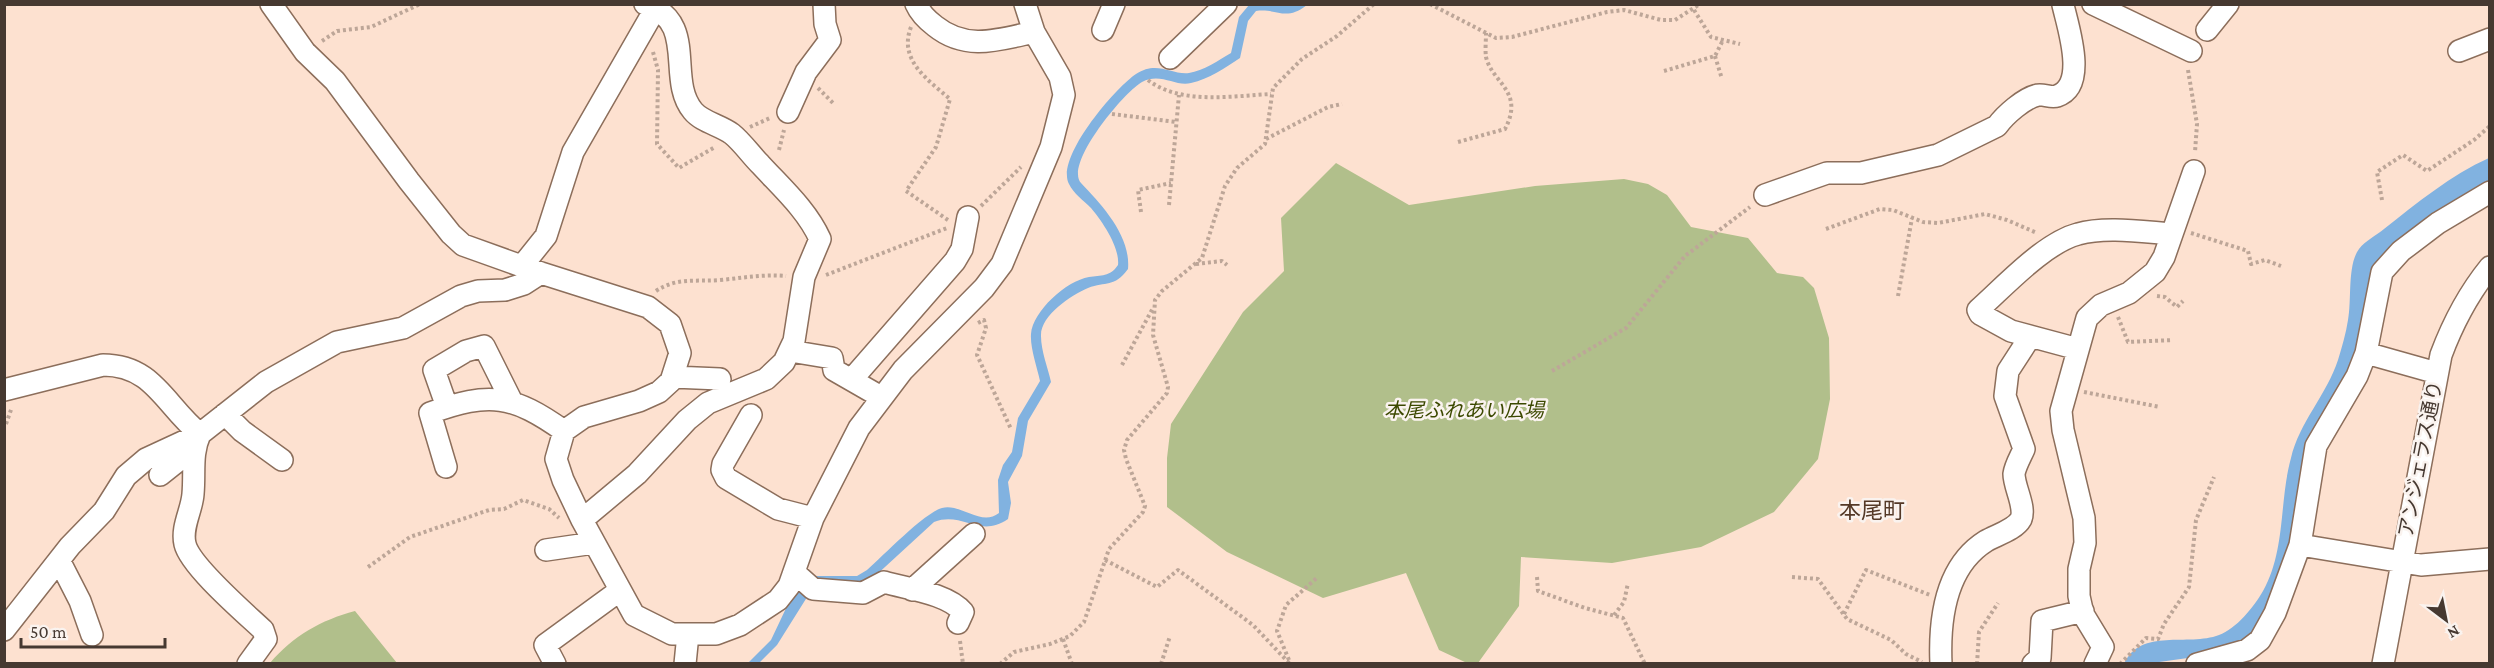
<svg xmlns="http://www.w3.org/2000/svg" width="2494" height="668" font-family="'Crimson Pro','Noto Sans JP',serif">
  <rect width="100%" height="100%" fill="#fde1d0"/>
  <path fill="#b1bf8b" d="M 1336,163 L 1409,205 L 1535,186 L 1624,179 L 1648,184 L 1667,195 L 1691,227 L 1748,238 L 1777,273 L 1803,277 L 1814,288 L 1829,338 L 1830,399 L 1818,459 L 1774,512 L 1701,547 L 1612,563 L 1521,557 L 1519,606 L 1478,663 L 1467,663 L 1439,650 L 1406,573 L 1323,598 L 1227,552 L 1167,507 L 1167,458 L 1171,424 L 1243,312 L 1284,271 L 1281,218 Z
    M 355,611 L 397,663 L 270,663 C 293,636 321,620 355,611 Z"/>
  <path fill="#81b2e0" d="M 1249,5 L 1307,5 C 1285,22 1278,8 1256,11 L 1248,21 L 1240,58 C 1225,68 1209,79 1191,83 C 1175,87 1161,72 1142,82 C 1124,92 1064,164 1081,183 C 1102,205 1131,236 1128,269 C 1114,288 1106,281 1088,288 C 1071,295 1040,316 1041,336 C 1041,351 1048,368 1051,382 L 1028,421 L 1022,456 L 1008,482 L 1011,503 L 1008,519 C 979,539 963,511 934,522 L 873,578 L 860,586 L 809,594 L 777,645 L 759,663 L 747,664 L 771,640 L 789,602 L 807,576 L 857,576 L 867,570 C 883,556 924,513 942,508 C 961,503 981,527 999,513 L 998,480 L 1003,465 L 1012,452 L 1018,418 L 1040,381 C 1037,367 1030,348 1031,334 C 1033,311 1066,281 1089,277 C 1101,275 1110,277 1118,265 C 1120,247 1102,221 1091,208 C 1084,201 1073,193 1069,184 C 1055,158 1115,88 1136,74 C 1157,60 1171,75 1189,73 C 1203,71 1219,60 1231,53 L 1239,17 Z
    M 2489,158 L 2489,184 L 2385,258 L 2368,319 L 2289,556 L 2261,622 L 2247,638 L 2226,649 L 2195,657 L 2152,663 L 2124,664 C 2141,627 2188,647 2219,635 C 2236,629 2254,607 2263,591 C 2286,550 2279,501 2291,458 C 2299,423 2327,394 2338,360 C 2342,347 2346,333 2348,320 C 2352,300 2347,265 2359,249 C 2365,241 2377,235 2384,229 C 2417,203 2451,175 2489,158 Z"/>
  <g fill="none" stroke-linecap="round" stroke-linejoin="round">
    <g stroke="#8c6e5b" stroke-width="24">
      <path id="minor" d="M 271,4 L 305,52 L 335,81 L 409,181 L 451,234 L 463,245 L 541,273 L 648,307 L 670,324 L 680,353 L 671,381 L 659,392 L 639,401 L 584,417 L 564,431 L 556,459 L 563,480 L 582,520 L 634,615 L 672,634 L 716,634 L 740,625 L 778,600 L 789,586 L 813,518 L 859,428 L 903,370 L 984,288 L 1002,264 L 1051,147 L 1064,95 L 1060,77 L 1034,32 L 1025,4
        M 916,4 C 920,13 927,20 935,26 C 966,51 998,40 1034,32
        M 2093,4 L 2191,51
        M 1103,30 L 1114,4
        M 2207,30 L 2228,4
        M 2459,51 L 2490,39
        M 1170,58 L 1226,4
        M 788,112 L 806,72 L 830,40 L 825,24 L 824,4
        M 1765,195 L 1827,173 L 1861,173 L 1938,155 L 1997,126 C 2005,115 2024,98 2038,95 C 2044,94 2051,98 2057,96 C 2088,86 2068,27 2063,5
        M 522,266 L 546,236 L 573,152 L 658,4
        M 2078,349 L 2011,331 L 1980,314 L 1978,310 C 2005,286 2044,243 2078,234 C 2105,226 2144,232 2172,234
        M 790,351 L 832,358 L 834,370 L 881,397
        M 2366,353 L 2437,373
        M 673,377 L 720,379
        M 853,378 L 955,261 L 962,249 L 968,217
        M 4,390 L 103,365 C 154,365 165,406 200,434
        M 447,407 L 434,370 L 466,351 L 484,346 L 512,402
        M 225,414 L 242,431 L 282,460
        M 751,415 L 723,464 L 722,470 L 726,478 L 778,509 L 813,518
        M 200,434 C 191,454 195,472 193,494 C 192,510 181,527 185,544 C 190,566 245,613 263,630 L 266,639 L 248,664
        M 446,467 L 430,413 C 490,391 513,395 564,431
        M 160,475 L 194,448
        M 582,520 L 637,474 L 687,420 L 708,403 L 766,379 L 784,362 L 794,341 L 804,277 L 820,239 C 807,210 782,188 760,164 C 751,155 742,142 732,134 C 720,125 702,122 693,111 C 666,79 699,22 645,4
        M 2300,545 L 2421,565 L 2490,559
        M 546,550 L 594,543
        M 59,560 L 80,601 L 92,635
        M 795,573 L 813,589 L 863,593 L 884,582 C 907,589 947,593 963,612 L 958,623
        M 912,590 L 974,534
        M 4,630 L 70,546 L 104,511 L 126,476 L 146,459 L 200,434 L 266,382 L 337,342 L 403,328 L 461,296 L 478,291 L 505,290 L 524,284 L 541,273
        M 555,664 L 545,645 L 619,591
        M 685,664 L 688,634
        M 1941,664 C 1939,619 1946,566 1986,541 C 1996,535 2015,530 2021,519 C 2026,507 2014,487 2014,474 C 2015,466 2021,456 2024,449 L 2005,396 L 2008,371 L 2030,337
        M 2033,664 L 2040,658 L 2042,621 L 2083,611
        M 2095,664 L 2103,647 L 2083,614 L 2079,596 L 2079,569 L 2085,543 L 2084,518 L 2063,430 L 2061,411 L 2087,318 L 2101,305 L 2129,293 L 2155,272 L 2164,257 L 2194,171
        M 2197,664 L 2247,650 L 2260,640 L 2275,613 L 2300,545 L 2316,446 L 2357,376 L 2366,353 L 2382,272 L 2401,251 L 2438,223 L 2490,192
        M 2383,664 L 2441,355 C 2453,323 2468,294 2490,267"/>
    </g>
    <path stroke="#bda698" stroke-width="4" stroke-dasharray="3 3" stroke-linecap="butt" d="M 1430,4 L 1496,38 L 1512,37 L 1607,12 L 1624,10 L 1661,20 L 1675,20 L 1700,4
      M 1694,10 L 1711,37 L 1740,44
      M 911,27 C 898,60 928,80 950,99 L 936,147 L 906,191 L 948,220
      M 322,41 L 337,31 L 371,27 L 420,4
      M 653,52 L 658,70 L 657,144 L 679,168 L 715,147
      M 1715,56 L 1722,79
      M 2188,70 L 2197,124 L 2195,152
      M 1664,71 L 1715,56 L 1723,40
      M 1148,80 C 1180,105 1232,96 1271,94
      M 818,88 L 835,105
      M 1112,114 L 1176,122
      M 750,127 L 770,118
      M 1266,139 L 1328,107 L 1342,104
      M 1458,142 L 1505,129 C 1525,91 1492,83 1486,57 C 1485,50 1486,40 1486,33
      M 779,150 L 784,130
      M 2382,200 L 2377,172 L 2403,155 L 2427,171 L 2474,140 L 2490,126
      M 1169,205 L 1179,95
      M 981,206 L 1021,167
      M 1141,212 L 1138,190 L 1171,183
      M 1826,229 L 1880,209 L 1893,210 L 1923,222 L 1938,223 L 1985,214 L 2007,220 L 2037,233
      M 2191,233 L 2248,251 L 2251,264 L 2265,260 L 2281,266
      M 1196,264 L 1222,261 L 1227,265
      M 826,275 L 947,228
      M 656,291 C 677,277 696,282 720,280 C 743,278 763,274 786,276
      M 1898,296 L 1912,218
      M 2157,296 L 2165,297 L 2177,307 L 2183,301
      M 2118,317 L 2128,342 L 2173,340
      M 978,323 L 984,320 L 986,328 L 977,355 L 1011,429
      M 1122,365 L 1153,308
      M 1552,371 L 1626,328 L 1685,256 L 1750,207
      M 2084,392 L 2160,407
      M 6,424 L 12,407
      M 1105,560 L 1157,587 L 1178,570 L 1253,625 L 1290,664
      M 368,567 L 410,537 L 489,510 L 504,509 L 523,500 L 549,509 L 559,518
      M 1537,577 L 1538,591 L 1585,608 L 1623,618 L 1645,664
      M 1792,577 L 1818,579 L 1847,619 L 1891,640 L 1906,654 L 1922,662
      M 1844,614 L 1866,570 L 1930,595
      M 1614,615 L 1624,602 L 1628,583
      M 1063,639 L 1072,664
      M 960,641 L 963,664
      M 1289,660 L 1277,631 L 1286,605 L 1318,577
      M 1000,664 L 1014,652 L 1050,644 L 1070,636 L 1084,622 L 1109,549 L 1143,512 L 1145,506 L 1126,459 L 1124,450 L 1127,440 L 1167,393 L 1168,387 L 1153,335 L 1155,300 L 1162,291 L 1202,258 L 1225,186 L 1237,168 L 1265,144 L 1273,88 L 1302,59 L 1337,36 L 1374,4
      M 1161,664 L 1170,636
      M 1977,664 L 1979,632 L 1998,603
      M 2120,664 L 2146,638 L 2158,639 L 2164,624 L 2189,587 L 2196,520 L 2214,477"/>
    <use href="#minor" stroke="#fff" stroke-width="21"/>
  </g>
  <g text-anchor="middle" dominant-baseline="central" stroke-width="5" stroke-linejoin="round" paint-order="stroke">
    <g font-size="20" font-style="italic" fill="#3c4900" stroke="#faf3ef">
      <text x="1464" y="410">本尾ふれあい広場</text>
    </g>
    <g font-size="20" fill="#463931" stroke="#faf3ef">
      <text transform="translate(2420 459) rotate(-79)">アンジェラス通り</text>
    </g>
    <g font-size="22" fill="#543927" stroke="#faf3ef">
      <text x="1872" y="510">本尾町</text>
    </g>
  </g>
  <rect width="2494" height="668" fill="none" stroke="#463931" stroke-width="12"/>
  <g transform="translate(2446 620) rotate(148)" stroke="#faf3ef" stroke-width="4.5" paint-order="stroke">
  <path d="M0-4.5L10 22L0 15L-10 22Z" fill="#463931"/>
  <text y="-9" font-size="16" font-weight="bold" text-anchor="middle" fill="#463931">N</text>
  </g>
  <path d="M21 638v9h144v-9" fill="none" stroke="#463931" stroke-width="3"/>
  <text x="30" y="638" font-size="18" fill="#463931" stroke="#faf3ef" stroke-width="4.5" paint-order="stroke">50 m</text>
</svg>
